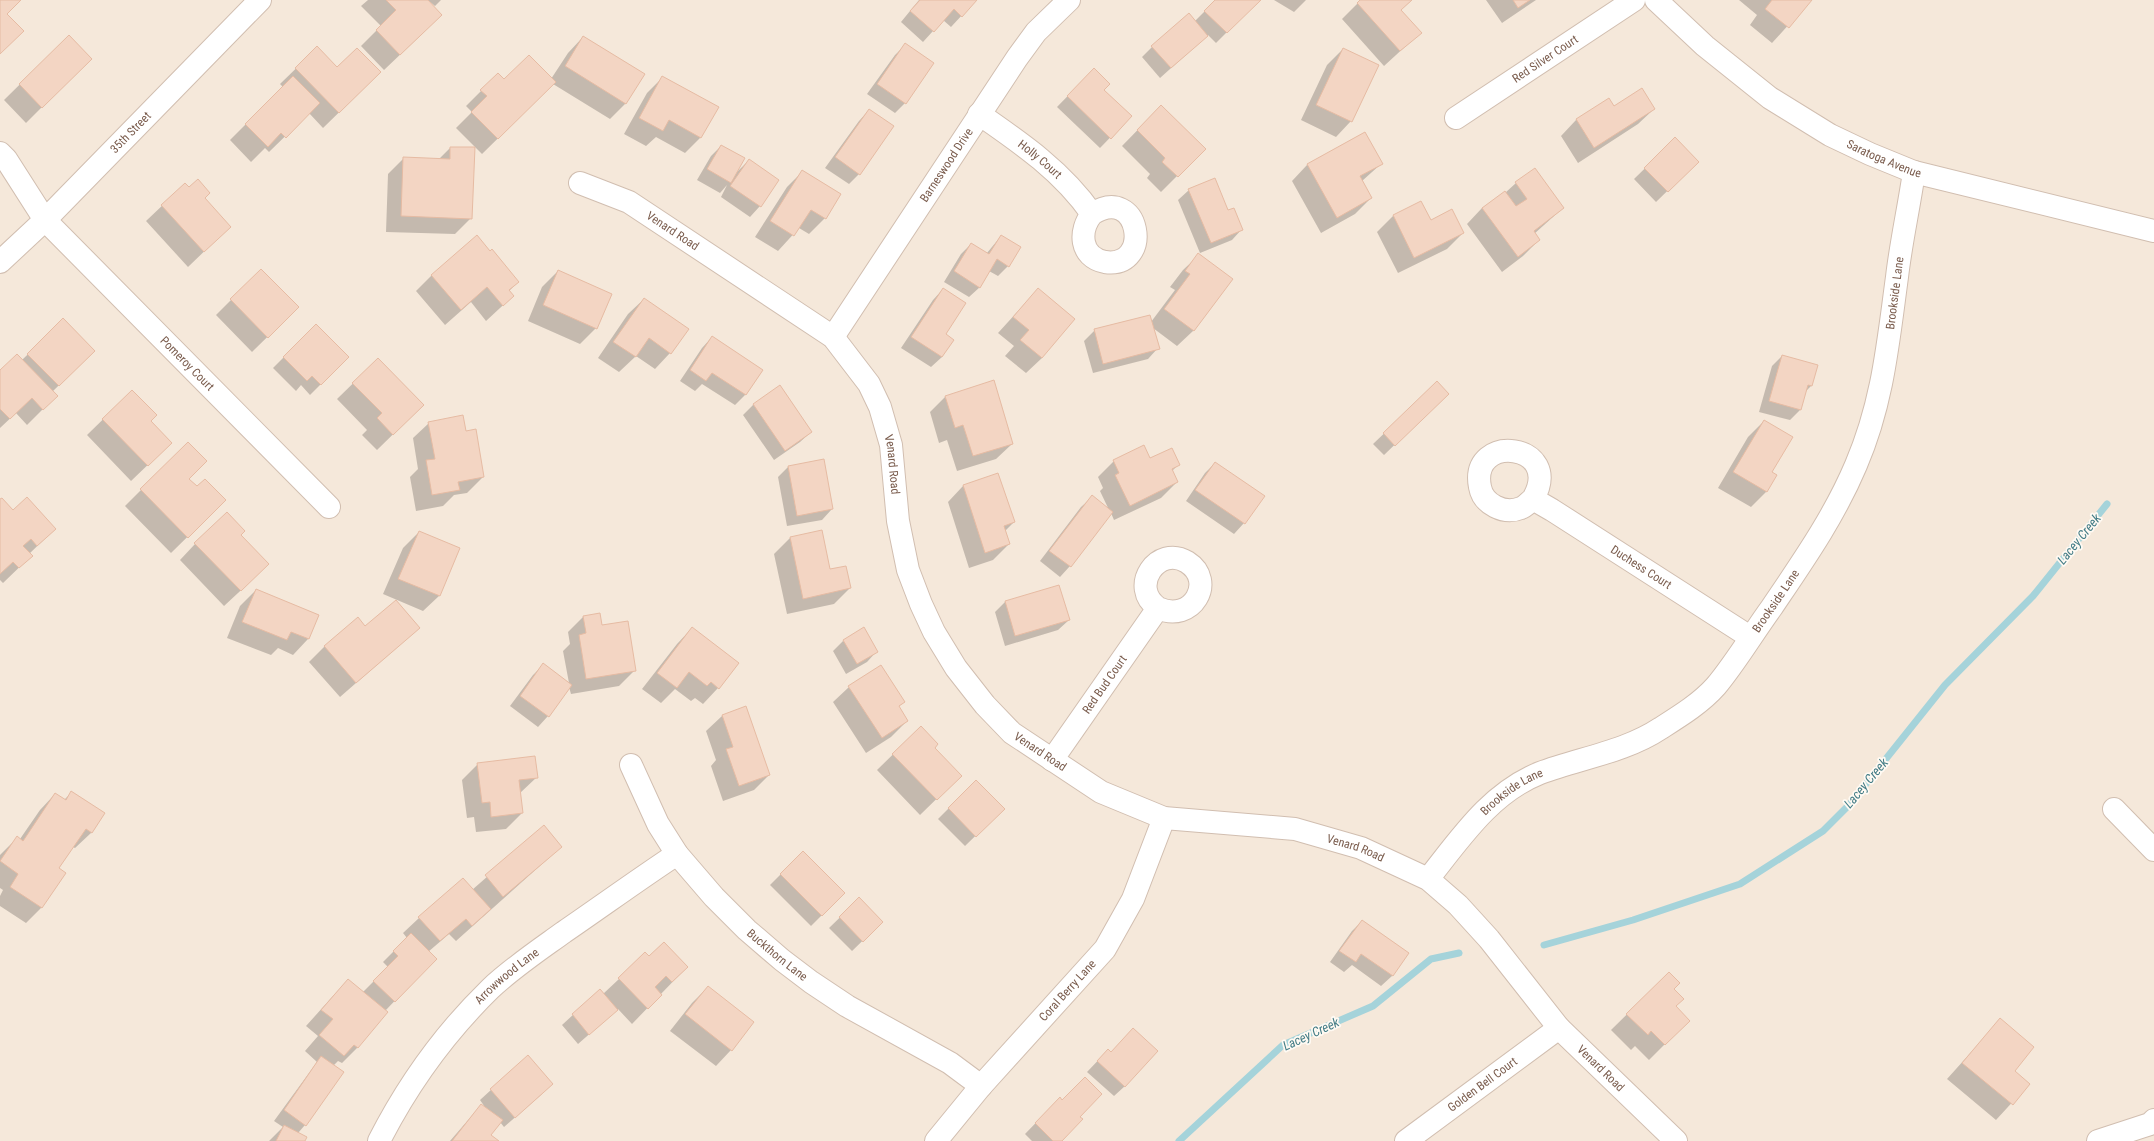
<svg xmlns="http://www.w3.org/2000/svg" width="2154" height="1141" font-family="'Roboto Condensed',sans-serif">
  <rect width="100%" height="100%" fill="#fdf6ec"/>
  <path fill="#f5e8da" d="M 0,0 L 2154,0 L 2154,1141 L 0,1141 Z"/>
  <path fill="#0003" d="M 368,0 L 441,0 L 435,6 L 429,1 L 428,2 L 425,31 L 384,70 L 361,46 L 381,26 L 361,6 Z
    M 919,0 L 976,0 L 951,27 L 943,20 L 923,42 L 901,22 Z
    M 1216,0 L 1259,0 L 1216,43 L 1208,35 L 1160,78 L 1142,57 L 1152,47 L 1195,21 Z
    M 1274,0 L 1306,0 L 1294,12 Z
    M 1361,0 L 1412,0 L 1400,10 L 1420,33 L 1384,66 L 1342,19 Z
    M 1486,0 L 1536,0 L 1502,23 Z
    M 1739,0 L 1811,0 L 1772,43 L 1750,25 L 1757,15 Z
    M 69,36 L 90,59 L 26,123 L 4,100 Z
    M 583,37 L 626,103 L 610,119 L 553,84 L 482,154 L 456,128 L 472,112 L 466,106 L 481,91 L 504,80 L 551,79 L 568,53 Z
    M 905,45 L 905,103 L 895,113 L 867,94 L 895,55 Z
    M 317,48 L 337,69 L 364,88 L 323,128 L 309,113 L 269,152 L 265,148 L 251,162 L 230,140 L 283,87 L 280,84 Z
    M 1343,49 L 1351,121 L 1336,137 L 1301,120 L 1327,65 Z
    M 1094,69 L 1103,90 L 1131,116 L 1100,148 L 1057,107 Z
    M 663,77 L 701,137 L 685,153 L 656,137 L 646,146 L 624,134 L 647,93 Z
    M 1609,99 L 1614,107 L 1654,109 L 1638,124 L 1578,163 L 1561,136 L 1576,120 Z
    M 1161,106 L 1204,149 L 1161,192 L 1147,178 L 1150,174 L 1122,146 Z
    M 869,110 L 859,174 L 849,184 L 825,168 L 859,121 Z
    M 1364,133 L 1381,164 L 1362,181 L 1371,198 L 1355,214 L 1321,233 L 1292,181 L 1307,165 Z
    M 1675,139 L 1697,162 L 1656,202 L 1634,179 Z
    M 721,146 L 737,172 L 749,160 L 760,206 L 750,217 L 721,197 L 727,185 L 720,193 L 697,180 L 711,156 Z
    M 450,148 L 471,218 L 455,234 L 386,232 L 388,174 L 404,158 L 439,159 Z
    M 803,171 L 840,195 L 825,218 L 809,234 L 799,228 L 778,251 L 755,237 L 787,187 Z
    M 1516,183 L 1563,208 L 1534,234 L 1539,240 L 1523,256 L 1502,272 L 1467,224 L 1482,208 L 1505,193 Z
    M 185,184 L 214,242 L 188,267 L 146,221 Z
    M 1189,190 L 1242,229 L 1232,240 L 1200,253 L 1178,200 Z
    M 1421,202 L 1430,221 L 1463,233 L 1447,249 L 1398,273 L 1377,232 L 1393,216 Z
    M 1001,236 L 1008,266 L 998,276 L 989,271 L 980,287 L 969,297 L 944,282 L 961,254 L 971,244 L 987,253 Z
    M 1199,255 L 1231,279 L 1193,331 L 1177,346 L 1153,328 L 1158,348 L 1148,359 L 1093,373 L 1084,341 L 1095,330 L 1151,322 L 1175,290 L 1170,287 L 1183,270 Z
    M 261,270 L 298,307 L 252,352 L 216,315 Z
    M 558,271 L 596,328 L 580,344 L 528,321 L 542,287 Z
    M 432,275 L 518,282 L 509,291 L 513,296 L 486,321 L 471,302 L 445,325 L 416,291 Z
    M 943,289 L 944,335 L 953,340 L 942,357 L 931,367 L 901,348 L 933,300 Z
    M 1038,289 L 1042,358 L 1026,373 L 1005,356 L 1014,346 L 998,333 Z
    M 644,299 L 670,353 L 655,369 L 636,356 L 619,372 L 598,358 L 628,314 Z
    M 63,320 L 94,351 L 52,392 L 56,396 L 27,425 L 16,413 L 0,428 L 0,372 L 22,360 Z
    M 316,325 L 348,357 L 310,395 L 301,385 L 296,391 L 273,368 Z
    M 712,337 L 762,371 L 745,395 L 735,405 L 702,384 L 695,391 L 680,381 L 702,348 Z
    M 1782,356 L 1817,366 L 1811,386 L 1805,392 L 1800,410 L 1790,420 L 1759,412 L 1772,366 Z
    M 378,359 L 423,405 L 377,450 L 362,435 L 367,430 L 337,399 Z
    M 1437,383 L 1437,404 L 1384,455 L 1373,444 Z
    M 780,386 L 811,432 L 800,442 L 774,460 L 743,415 L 753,405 Z
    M 132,391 L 150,421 L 155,458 L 131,481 L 87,435 Z
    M 945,397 L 1012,444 L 996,459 L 957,471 L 947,440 L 939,443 L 930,412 Z
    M 1764,421 L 1771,473 L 1767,491 L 1751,507 L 1718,488 L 1748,437 Z
    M 429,423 L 465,432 L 483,477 L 467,493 L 454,495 L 443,506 L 416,511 L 410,477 L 418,469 L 413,438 Z
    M 188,443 L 188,479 L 197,488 L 225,500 L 171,553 L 125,506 Z
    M 1150,460 L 1179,464 L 1172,471 L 1177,482 L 1161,498 L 1114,520 L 1111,513 L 1070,566 L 1060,577 L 1040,561 L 1081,507 L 1092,497 L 1109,510 L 1100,491 L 1103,488 L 1098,477 L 1114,461 Z
    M 823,461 L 832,509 L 822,520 L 787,526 L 778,477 L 788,467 Z
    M 1215,463 L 1244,523 L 1234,534 L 1186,501 L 1205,473 Z
    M 998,475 L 1014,522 L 1005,531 L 1009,544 L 993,560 L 969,568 L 948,502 L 963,486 Z
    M 0,501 L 13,511 L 55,529 L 29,554 L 31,556 L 3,583 L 0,580 Z
    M 419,532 L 439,596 L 423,611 L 383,594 L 403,548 Z
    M 821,532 L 829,571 L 850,588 L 834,604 L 787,614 L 774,554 L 790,538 Z
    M 240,535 L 252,580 L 224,606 L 180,560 L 195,544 Z
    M 1058,586 L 1069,620 L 1058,630 L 1005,646 L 995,612 L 1005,602 Z
    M 256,590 L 318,615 L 308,639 L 293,655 L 278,648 L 271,655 L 227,638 L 240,606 Z
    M 584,616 L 601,626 L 635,670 L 619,686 L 571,694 L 569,687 L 548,716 L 538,727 L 510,706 L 533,675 L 543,665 L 569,683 L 563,651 L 570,644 L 568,632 Z
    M 365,628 L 419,628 L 340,697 L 309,662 L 325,646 Z
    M 692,628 L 718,688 L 703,704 L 695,698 L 691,701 L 675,689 L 661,703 L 642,689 L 677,644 Z
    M 843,641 L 877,651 L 867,662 L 846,674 L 833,651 Z
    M 849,687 L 904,702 L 898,707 L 907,721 L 891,737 L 866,753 L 833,702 Z
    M 746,707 L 769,775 L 754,790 L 723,801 L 711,766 L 716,760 L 706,731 L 722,716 Z
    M 921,727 L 933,748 L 960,776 L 920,815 L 877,770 Z
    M 478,764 L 537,777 L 519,794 L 522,813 L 506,829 L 476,832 L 474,817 L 467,818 L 462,780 Z
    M 976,781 L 1003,809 L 965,846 L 938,819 Z
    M 72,792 L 104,814 L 91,833 L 75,848 L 73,847 L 58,869 L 65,873 L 41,908 L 26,923 L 0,906 L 0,896 L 3,890 L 0,888 L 0,855 L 17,838 L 20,839 L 40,810 L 55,794 L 64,800 Z
    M 544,827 L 561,847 L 456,941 L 449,934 L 428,952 L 435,959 L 385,1011 L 387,1012 L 357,1048 L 342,1063 L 338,1061 L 333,1066 L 305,1125 L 298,1133 L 304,1141 L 269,1141 L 283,1127 L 274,1121 L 317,1062 L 305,1051 L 318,1036 L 306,1026 L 333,996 L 348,980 L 363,992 L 388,967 L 383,962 L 407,938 L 403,933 L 419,918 L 472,890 Z
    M 803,852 L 844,893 L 811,926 L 770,885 Z
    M 859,899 L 882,922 L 852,951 L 829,928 Z
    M 1362,921 L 1408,953 L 1392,976 L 1381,986 L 1352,965 L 1344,972 L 1330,962 L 1352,931 Z
    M 649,957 L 687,967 L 632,1024 L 618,1009 L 578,1044 L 562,1025 L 600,990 L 603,994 L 619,979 Z
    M 1669,973 L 1673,989 L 1675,1007 L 1688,1021 L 1649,1060 L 1635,1046 L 1631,1050 L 1611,1030 Z
    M 708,987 L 731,1050 L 716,1066 L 670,1031 L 692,1003 Z
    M 2000,1020 L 2013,1071 L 2029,1084 L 1996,1120 L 1947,1079 Z
    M 1108,1050 L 1125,1086 L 1114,1096 L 1087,1072 Z
    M 528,1056 L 542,1094 L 504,1127 L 500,1122 L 490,1135 L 497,1141 L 450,1141 L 481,1105 L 487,1110 L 480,1100 Z
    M 1059,1099 L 1078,1117 L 1060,1141 L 1032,1141 L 1025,1134 Z"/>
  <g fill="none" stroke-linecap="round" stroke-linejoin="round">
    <path stroke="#a5d3da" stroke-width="7" d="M 1544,945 L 1633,920 L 1740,884 L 1823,831 L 1849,805 L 1945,685 L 2033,596 L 2107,504
      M 1179,1141 L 1283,1045 L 1373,1006 L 1431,959 L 1459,953"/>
  </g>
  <path fill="#f3d5c3" stroke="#e6bba3" d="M 0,0 L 21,0 L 7,14 L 24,31 L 0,54 Z
    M 386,0 L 428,0 L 442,15 L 400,55 L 376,30 L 396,10 Z
    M 920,0 L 977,0 L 962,17 L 954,9 L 934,32 L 910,11 Z
    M 1215,0 L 1261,0 L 1227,33 L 1204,11 Z
    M 1360,0 L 1412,0 L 1401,10 L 1422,33 L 1400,51 L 1357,3 Z
    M 1513,0 L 1530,0 L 1518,8 Z
    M 1772,0 L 1812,0 L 1789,28 L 1765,9 Z
    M 1189,13 L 1208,36 L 1171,68 L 1151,46 Z
    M 69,35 L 92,59 L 42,108 L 19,84 Z
    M 583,36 L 645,74 L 626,104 L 565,66 Z
    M 905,43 L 934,63 L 906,104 L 877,84 Z
    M 317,46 L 337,67 L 357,48 L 381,72 L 339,113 L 295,68 Z
    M 1343,48 L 1379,65 L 1352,122 L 1316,105 Z
    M 529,55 L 556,82 L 498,139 L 471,112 L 487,96 L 480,90 L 498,73 L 504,79 Z
    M 1094,68 L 1110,84 L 1104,90 L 1132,116 L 1111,139 L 1067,96 Z
    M 293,76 L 320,103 L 286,138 L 281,133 L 268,147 L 245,124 Z
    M 662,76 L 719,107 L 701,138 L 669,120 L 663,131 L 639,118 Z
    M 1642,88 L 1655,109 L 1594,148 L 1576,119 L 1609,98 L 1614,106 Z
    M 1161,105 L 1206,149 L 1178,177 L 1162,162 L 1165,158 L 1137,130 Z
    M 869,109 L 894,126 L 860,175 L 835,157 Z
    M 1365,132 L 1383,164 L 1360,176 L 1372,198 L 1337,218 L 1307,164 Z
    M 1675,137 L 1699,162 L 1668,192 L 1644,168 Z
    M 721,145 L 745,158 L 731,183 L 707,169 Z
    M 450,147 L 475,147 L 472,219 L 401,216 L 403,157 L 450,159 Z
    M 749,159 L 779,180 L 761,207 L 730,186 Z
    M 1535,168 L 1564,208 L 1534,231 L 1540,240 L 1518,257 L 1482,208 L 1505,191 L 1516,206 L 1527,199 L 1515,182 Z
    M 802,170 L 841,194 L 826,219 L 811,210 L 794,236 L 770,221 Z
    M 1215,178 L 1228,210 L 1234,208 L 1243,230 L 1211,243 L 1188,189 Z
    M 198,179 L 210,193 L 205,198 L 231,227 L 204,252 L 161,205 L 185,183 L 189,187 Z
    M 1421,201 L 1431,220 L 1452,209 L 1464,233 L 1414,258 L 1393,215 Z
    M 477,235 L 490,251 L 492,249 L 519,282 L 509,290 L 514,296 L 503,306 L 487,287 L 461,310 L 431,275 Z
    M 1001,235 L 1021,247 L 1009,267 L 997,259 L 980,288 L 954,271 L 971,243 L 989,254 Z
    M 1198,253 L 1233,279 L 1194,331 L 1164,309 L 1190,274 L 1185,271 Z
    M 261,269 L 299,307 L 268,338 L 230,299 Z
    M 558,270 L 612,294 L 597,329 L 543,305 Z
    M 943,288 L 966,303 L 946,334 L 954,340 L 942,357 L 911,337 Z
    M 1038,288 L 1075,319 L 1042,358 L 1020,340 L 1029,330 L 1013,317 Z
    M 644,298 L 689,329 L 671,354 L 649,338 L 636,357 L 613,342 Z
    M 1150,315 L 1160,349 L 1103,364 L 1094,329 Z
    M 63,318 L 95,351 L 59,386 L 27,354 Z
    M 316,324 L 349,357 L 321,385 L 312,376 L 307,381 L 283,357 Z
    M 712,336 L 763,370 L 746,395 L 712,373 L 706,381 L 690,370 Z
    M 17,354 L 58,396 L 43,410 L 32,398 L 10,419 L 0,409 L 0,370 Z
    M 1782,355 L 1818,365 L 1812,386 L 1808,385 L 1801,410 L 1769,401 Z
    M 378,358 L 424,405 L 393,435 L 377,418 L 382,413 L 352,383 Z
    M 994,380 L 1013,444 L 973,456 L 963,425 L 955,428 L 945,396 Z
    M 1437,381 L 1449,394 L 1395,446 L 1383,433 Z
    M 780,385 L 812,432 L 785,451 L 753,404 Z
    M 132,390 L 157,415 L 151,421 L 172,443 L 148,466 L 102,419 Z
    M 463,415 L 466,431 L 476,429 L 484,477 L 458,482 L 460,490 L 432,495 L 426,460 L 435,459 L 428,422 Z
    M 1764,420 L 1793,437 L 1772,472 L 1777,475 L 1767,492 L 1733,472 Z
    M 188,442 L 207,461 L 189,479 L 197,486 L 205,479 L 226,500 L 188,538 L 140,489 Z
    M 1144,445 L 1150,458 L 1172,448 L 1180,465 L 1172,469 L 1178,482 L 1130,506 L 1115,475 L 1119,473 L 1113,460 Z
    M 824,459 L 833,509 L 797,516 L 788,466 Z
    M 1215,462 L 1265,496 L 1245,524 L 1195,490 Z
    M 998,473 L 1015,522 L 1004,526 L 1010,544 L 985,553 L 963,485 Z
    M 1092,495 L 1113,512 L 1071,567 L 1049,551 Z
    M 27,497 L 56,529 L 37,546 L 31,539 L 23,546 L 33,556 L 19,568 L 13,562 L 0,574 L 0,499 L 2,498 L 13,510 Z
    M 227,512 L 245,531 L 241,535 L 269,564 L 241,591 L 194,543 Z
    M 822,530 L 830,569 L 846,566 L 851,588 L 803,599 L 790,537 Z
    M 419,531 L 460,548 L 440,596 L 398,579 Z
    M 1059,585 L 1070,620 L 1015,636 L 1005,601 Z
    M 256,589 L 319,615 L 309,639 L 291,632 L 287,640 L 242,622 Z
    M 396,600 L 420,628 L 356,683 L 324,646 L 358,617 L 365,626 Z
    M 600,613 L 602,625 L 628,621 L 636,671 L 586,679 L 579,635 L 586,633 L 583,616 Z
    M 692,627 L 739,663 L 719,689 L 711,682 L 707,686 L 689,672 L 677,688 L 657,673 Z
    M 864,627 L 878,652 L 857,664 L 843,640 Z
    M 543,663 L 572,685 L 549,717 L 520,696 Z
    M 881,665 L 905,702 L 899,706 L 908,721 L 882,738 L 848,686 Z
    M 746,706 L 770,775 L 739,786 L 726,749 L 733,747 L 722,715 Z
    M 921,726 L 938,744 L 935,748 L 962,776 L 937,800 L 892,754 Z
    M 535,756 L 538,778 L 519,780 L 523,813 L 491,817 L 490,802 L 482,803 L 477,763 Z
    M 976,780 L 1005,809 L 976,837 L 948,808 Z
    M 71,791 L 105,813 L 92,833 L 86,829 L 59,868 L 66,873 L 42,908 L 10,887 L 18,874 L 0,861 L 17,836 L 23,841 L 55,793 L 66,800 Z
    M 544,825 L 562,847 L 503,897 L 485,875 Z
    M 803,851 L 845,893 L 822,916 L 780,874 Z
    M 463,878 L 491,909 L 472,926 L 466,919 L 440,941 L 418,917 Z
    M 859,897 L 883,922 L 863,942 L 839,917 Z
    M 1362,920 L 1409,953 L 1393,976 L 1361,954 L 1356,962 L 1339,951 Z
    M 411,933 L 437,959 L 395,1002 L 373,981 L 398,956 L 393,951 Z
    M 664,942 L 688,967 L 672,982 L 666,976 L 655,987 L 662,995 L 648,1009 L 618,978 L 645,952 L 649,956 Z
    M 1669,972 L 1680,983 L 1674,989 L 1684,999 L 1676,1006 L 1690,1021 L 1665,1045 L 1651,1031 L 1648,1035 L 1626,1014 Z
    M 348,979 L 388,1012 L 358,1048 L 354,1045 L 344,1056 L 319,1035 L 333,1019 L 321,1010 Z
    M 708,986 L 754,1022 L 732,1051 L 685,1014 Z
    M 600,989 L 618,1010 L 589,1035 L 572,1014 Z
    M 2000,1018 L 2034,1047 L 2015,1071 L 2030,1084 L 2013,1105 L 1962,1063 Z
    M 1133,1028 L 1158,1051 L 1125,1087 L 1097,1061 L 1108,1049 L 1111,1052 Z
    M 528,1055 L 553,1084 L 515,1118 L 490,1089 Z
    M 321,1056 L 344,1072 L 306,1126 L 284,1110 Z
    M 1085,1077 L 1102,1094 L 1080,1117 L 1083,1119 L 1062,1141 L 1053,1141 L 1035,1123 L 1060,1097 L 1062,1100 Z
    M 481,1104 L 503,1120 L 491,1135 L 499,1141 L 452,1141 Z
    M 284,1125 L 307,1137 L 305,1141 L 276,1141 Z"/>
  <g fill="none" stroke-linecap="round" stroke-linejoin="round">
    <g stroke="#d1beb0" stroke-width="24">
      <g id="minor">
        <path id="s1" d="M 1656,0 L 1705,46 L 1770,98 L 1830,135 L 1870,154 L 1914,172 L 2154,231"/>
        <path id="s2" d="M 979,114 C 1021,143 1062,171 1092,214 C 1079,230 1079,257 1105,262 C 1154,269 1140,183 1092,214"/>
        <path id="s3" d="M 1456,118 L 1634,0"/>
        <path id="s4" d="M 0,153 L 6,159 L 45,220 L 329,507"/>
        <path id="s5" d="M 580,183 L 629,202 L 833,337 L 869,384 L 880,407 L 891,445 L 898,521 L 908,570 L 921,604 L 934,632 L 956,668 L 985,705 L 1012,733 L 1101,792 L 1164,818 L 1295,829 L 1361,848 L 1428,879 L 1458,905 L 1489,939 L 1559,1028 L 1676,1141"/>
        <path id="s6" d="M 0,262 L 45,220 L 260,0"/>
        <path id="s7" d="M 833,337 L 1017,58 L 1036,32 L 1069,0"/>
        <path id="s8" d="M 1533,499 C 1565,443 1469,432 1480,487 C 1483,504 1504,515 1521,508 C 1525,507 1529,502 1533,499 L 1552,510 L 1750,637"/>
        <path id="s9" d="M 1052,760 L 1158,608 C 1192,624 1217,581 1187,562 C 1158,544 1128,587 1158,608"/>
        <path id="s10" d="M 631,765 L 658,824 L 677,854 L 714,897 L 747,930 L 782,960 L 811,982 L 847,1006 L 950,1063 L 981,1086"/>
        <path d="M 2114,809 L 2154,850"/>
        <path id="s11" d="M 1428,879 C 1460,839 1490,793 1540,773 C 1580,758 1625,752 1661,728 C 1680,716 1701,703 1716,686 C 1736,662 1753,633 1772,607 C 1803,561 1834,517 1856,465 C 1883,402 1888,343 1897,277 C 1901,242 1909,207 1914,172"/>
        <path id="s12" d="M 379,1141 C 407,1086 445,1033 490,989 C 512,968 539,950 564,932 C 602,906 639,879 677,854"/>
        <path id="s13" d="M 936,1141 L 981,1086 L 1105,949 L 1133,899 L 1164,818"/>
        <path id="s14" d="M 1406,1141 L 1559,1028"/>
        <path d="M 2098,1141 L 2150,1124 L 2154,1120"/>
      </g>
    </g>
    <use href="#minor" stroke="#fff" stroke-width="22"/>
  </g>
  <g text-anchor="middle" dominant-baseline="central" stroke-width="3.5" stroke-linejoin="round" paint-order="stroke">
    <g font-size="12" fill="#7a5c4d" stroke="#fffaf3">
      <text stroke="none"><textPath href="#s3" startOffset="107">Red Silver Court</textPath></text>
      <text stroke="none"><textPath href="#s6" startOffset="184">35th Street</textPath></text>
      <text stroke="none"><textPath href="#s1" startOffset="280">Saratoga Avenue</textPath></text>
      <text stroke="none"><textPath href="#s2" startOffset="76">Holly Court</textPath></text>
      <text stroke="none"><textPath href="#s7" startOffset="206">Barneswood Drive</textPath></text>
      <text stroke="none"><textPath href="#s5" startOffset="105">Venard Road</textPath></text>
      <text stroke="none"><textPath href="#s11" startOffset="794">Brookside Lane</textPath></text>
      <text stroke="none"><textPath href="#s4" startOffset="283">Pomeroy Court</textPath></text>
      <text stroke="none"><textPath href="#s5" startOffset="441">Venard Road</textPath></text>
      <text stroke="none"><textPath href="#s8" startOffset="317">Duchess Court</textPath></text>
      <text stroke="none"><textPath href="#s11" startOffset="459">Brookside Lane</textPath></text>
      <text stroke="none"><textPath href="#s9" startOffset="92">Red Bud Court</textPath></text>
      <text stroke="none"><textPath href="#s5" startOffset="777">Venard Road</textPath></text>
      <text stroke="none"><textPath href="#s11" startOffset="122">Brookside Lane</textPath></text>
      <text stroke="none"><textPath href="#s5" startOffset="1113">Venard Road</textPath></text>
      <text stroke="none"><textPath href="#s10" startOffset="243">Buckthorn Lane</textPath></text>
      <text stroke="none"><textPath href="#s12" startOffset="210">Arrowwood Lane</textPath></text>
      <text stroke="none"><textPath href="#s13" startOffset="200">Coral Berry Lane</textPath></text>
      <text stroke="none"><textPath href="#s5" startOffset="1449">Venard Road</textPath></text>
      <text stroke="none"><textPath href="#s14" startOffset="95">Golden Bell Court</textPath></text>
    </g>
    <g font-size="13" font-style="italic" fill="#437c86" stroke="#fffaf3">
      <text transform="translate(2079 539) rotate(-51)">Lacey Creek</text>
      <text transform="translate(1866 783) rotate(-50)">Lacey Creek</text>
      <text transform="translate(1311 1034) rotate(-25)">Lacey Creek</text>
    </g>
  </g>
</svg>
